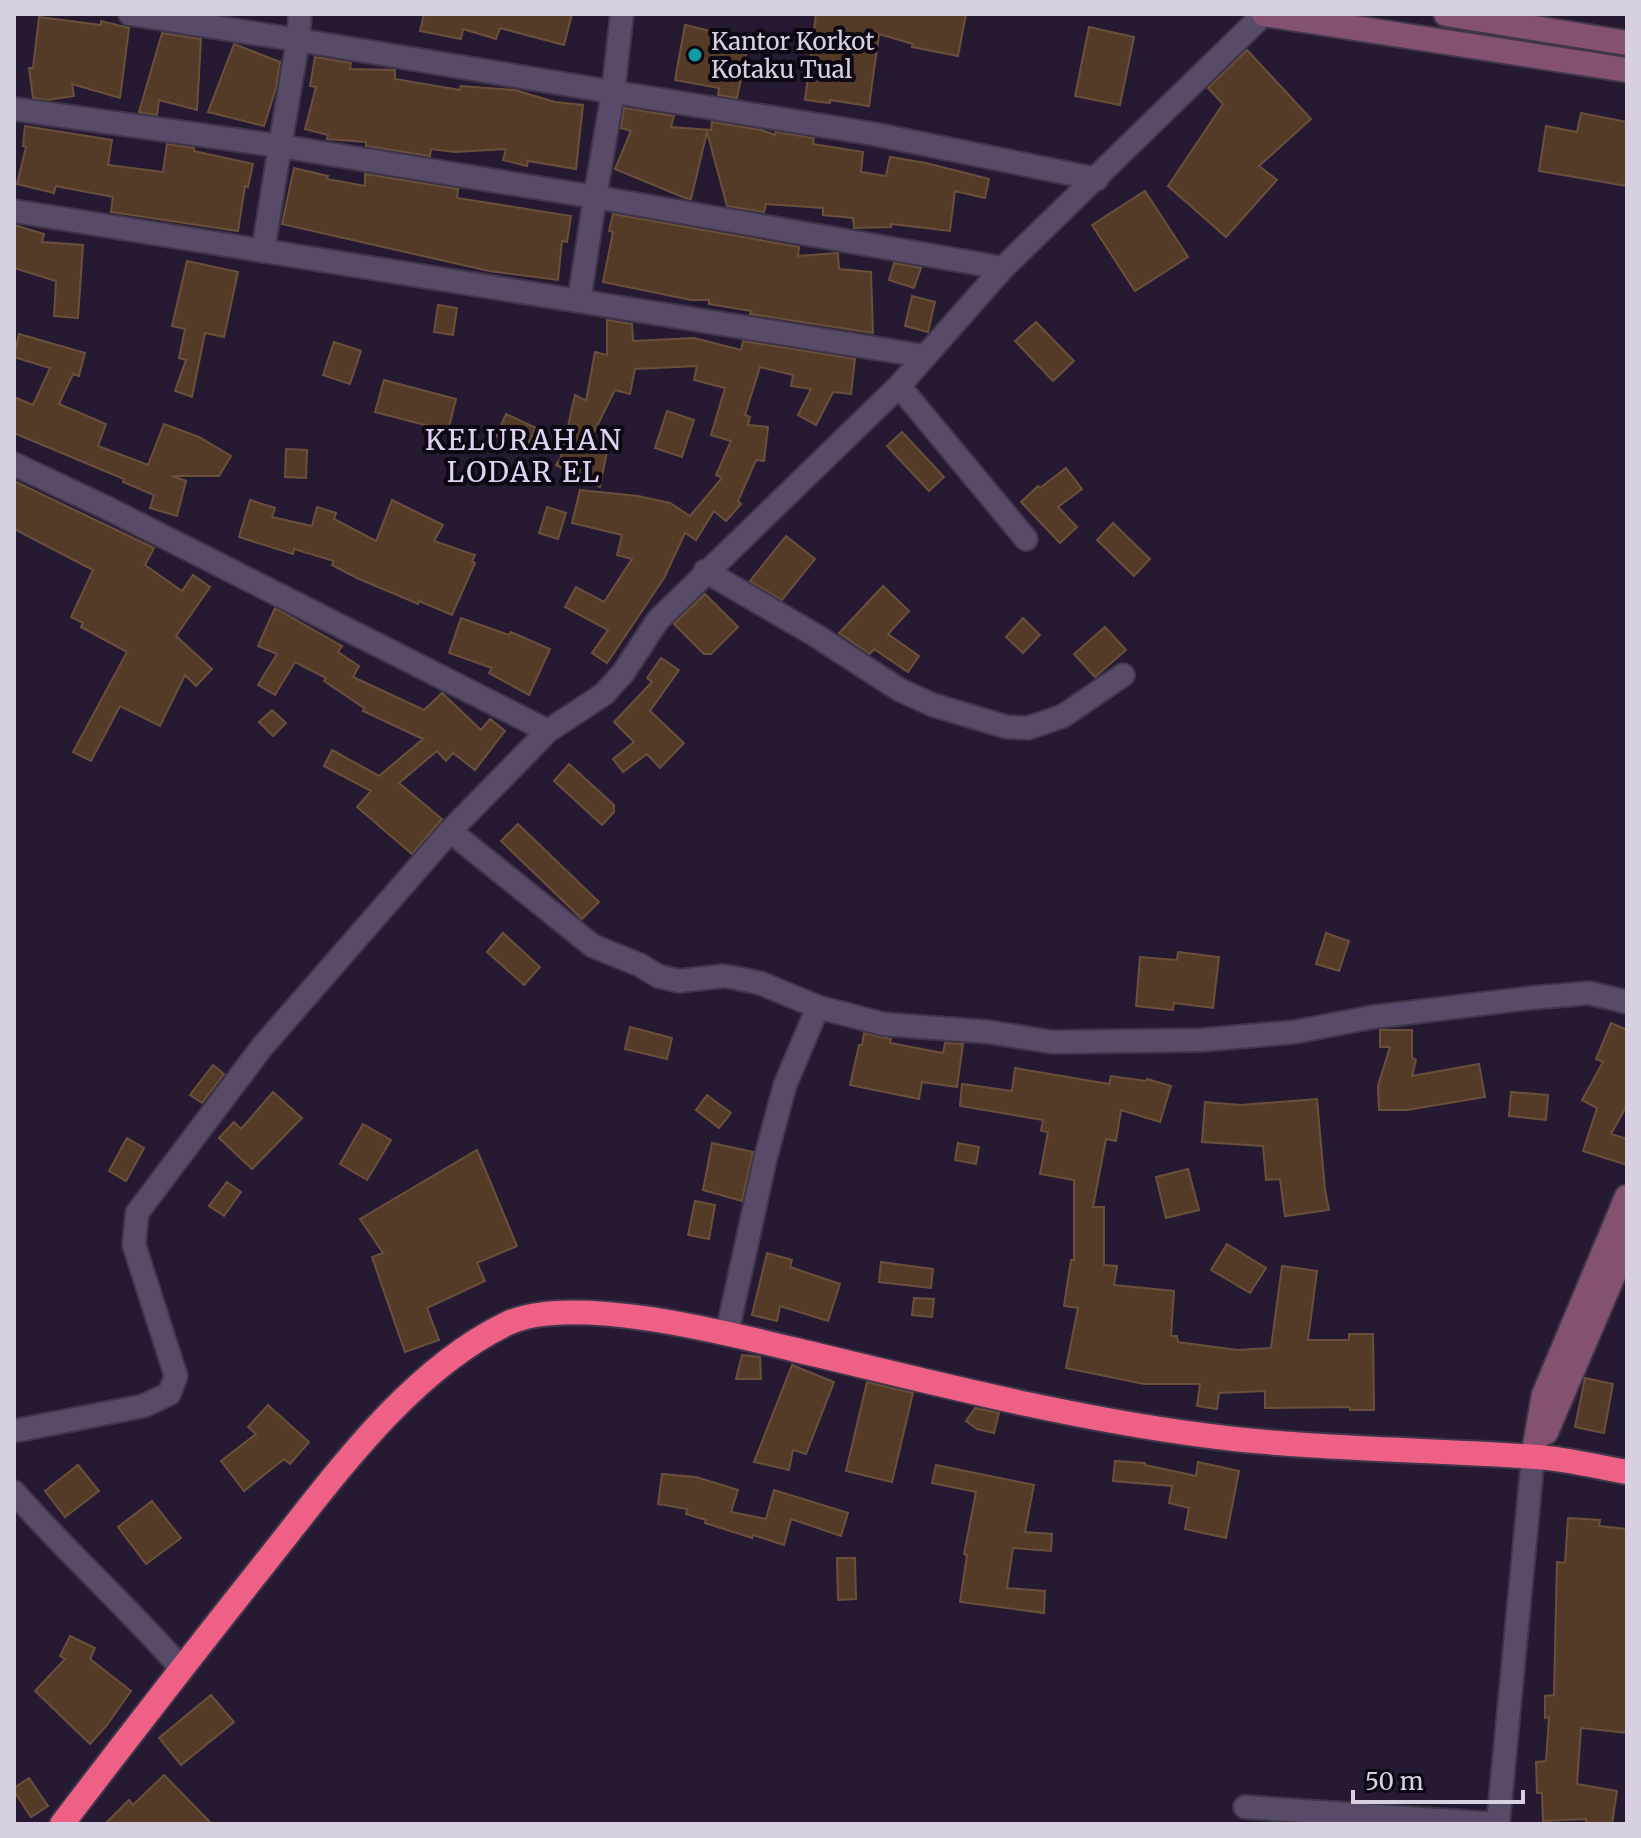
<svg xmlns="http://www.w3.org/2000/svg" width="1641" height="1838" font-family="Merriweather,serif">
  <rect width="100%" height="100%" fill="#261a33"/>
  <path fill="#543b27" stroke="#6a503b" stroke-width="2" d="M 424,14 L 572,14 L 564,45 L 500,28 L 496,39 L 463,29 L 461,39 L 420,31 Z
    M 816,14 L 966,14 L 958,56 L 912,47 L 913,44 L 879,34 L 869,106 L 830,100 L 830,103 L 805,100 Z
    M 39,17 L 101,25 L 101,21 L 129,28 L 120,98 L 72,84 L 74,96 L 47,100 L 33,98 L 29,68 L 33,68 Z
    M 685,25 L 749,40 L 737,98 L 718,95 L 719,88 L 675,80 Z
    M 1089,27 L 1134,37 L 1120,105 L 1075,96 Z
    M 162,33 L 201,39 L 197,110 L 159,100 L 157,115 L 139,112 Z
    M 234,44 L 280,62 L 276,88 L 264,126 L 208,112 Z
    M 1247,50 L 1311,119 L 1259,166 L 1277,180 L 1226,237 L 1168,186 L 1223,104 L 1208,88 Z
    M 315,57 L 351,63 L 350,69 L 395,70 L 395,79 L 460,90 L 461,86 L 515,90 L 555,102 L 583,105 L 576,169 L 528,161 L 527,166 L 503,160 L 506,149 L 455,152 L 431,149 L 430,156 L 366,146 L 366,142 L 327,139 L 328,135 L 305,129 L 316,87 L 310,86 Z
    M 624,108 L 674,116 L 671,127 L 711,130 L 712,122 L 761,130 L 775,135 L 776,132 L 814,138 L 813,144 L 863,152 L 861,172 L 886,176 L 890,157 L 926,163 L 989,179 L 985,198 L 955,191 L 950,231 L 891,224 L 891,227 L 854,228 L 853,218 L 823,215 L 823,208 L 766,204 L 764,212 L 727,206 L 707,132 L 691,199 L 685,198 L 615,169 L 631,131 L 621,128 Z
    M 1581,113 L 1627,122 L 1627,186 L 1539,171 L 1546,126 L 1577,132 Z
    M 25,126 L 112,140 L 108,165 L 163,172 L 167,144 L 194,148 L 194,151 L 253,164 L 248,187 L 245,186 L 238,231 L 111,212 L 113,197 L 56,186 L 54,193 L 17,184 L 26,147 L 23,146 Z
    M 294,168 L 328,176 L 327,179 L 365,186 L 365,174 L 458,189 L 457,198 L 571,216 L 567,242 L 562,241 L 558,280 L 489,271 L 282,224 Z
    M 1145,191 L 1188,257 L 1135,291 L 1092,225 Z
    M 613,214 L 799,247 L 798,256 L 838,253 L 839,269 L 871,272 L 873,333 L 750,314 L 751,311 L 709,304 L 709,300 L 691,300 L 603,282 L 613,232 L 609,231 Z
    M 14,225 L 44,234 L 42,242 L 83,245 L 78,318 L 54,316 L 56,281 L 14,268 Z
    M 187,261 L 238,272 L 224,337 L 205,333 L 192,397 L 175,391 L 186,360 L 179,358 L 185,329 L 172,326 Z
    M 894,263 L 921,268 L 914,288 L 889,280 Z
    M 912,296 L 935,302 L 928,332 L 905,326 Z
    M 438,305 L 457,308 L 453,335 L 434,332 Z
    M 607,320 L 632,324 L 633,341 L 694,338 L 741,350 L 743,341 L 855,359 L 851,394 L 833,392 L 816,425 L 798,415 L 811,389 L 791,386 L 793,375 L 760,367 L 745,415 L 750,417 L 748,425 L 768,427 L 764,461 L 756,460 L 738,501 L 741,504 L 726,521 L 714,511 L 696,540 L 685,533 L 664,578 L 607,663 L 592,653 L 608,630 L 565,607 L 576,587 L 604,602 L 632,559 L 617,555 L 622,535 L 572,523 L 580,490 L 638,496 L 670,503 L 690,516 L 722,478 L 716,475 L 731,441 L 711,435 L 725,388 L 694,380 L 697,366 L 635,369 L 630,394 L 615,390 L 587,446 L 607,451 L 600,487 L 556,465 L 561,457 L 575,395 L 586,401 L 595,352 L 607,355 Z
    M 1036,322 L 1074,361 L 1053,381 L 1015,341 Z
    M 19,334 L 85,353 L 79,376 L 73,374 L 59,404 L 106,424 L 98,446 L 148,465 L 164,424 L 199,437 L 231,456 L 219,476 L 172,476 L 186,481 L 177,516 L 150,508 L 154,495 L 123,482 L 124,479 L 14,433 L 14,397 L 33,405 L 50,368 L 14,357 Z
    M 334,342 L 361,351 L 350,384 L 323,375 Z
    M 384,380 L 456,399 L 448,431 L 375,412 Z
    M 667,411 L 694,420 L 682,457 L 655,448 Z
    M 506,414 L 536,428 L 525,450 L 496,436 Z
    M 902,432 L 944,477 L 929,491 L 887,446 Z
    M 286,449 L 307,450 L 306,478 L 285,477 Z
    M 1066,468 L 1082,489 L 1058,507 L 1077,527 L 1060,543 L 1021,502 L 1038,486 L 1040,488 Z
    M 14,481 L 154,548 L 145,565 L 182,591 L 193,575 L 210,587 L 176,636 L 212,669 L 196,686 L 185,675 L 160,726 L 120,706 L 91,761 L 73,752 L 127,652 L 81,627 L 83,623 L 71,617 L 93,570 L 14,529 Z
    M 250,500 L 275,508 L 272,517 L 312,526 L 317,507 L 336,513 L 334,519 L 376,541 L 392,500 L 443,525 L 434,541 L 475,555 L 472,561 L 475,563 L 452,615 L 419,601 L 418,604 L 357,578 L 332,565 L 334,561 L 294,549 L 293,554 L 239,537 Z
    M 547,507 L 566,513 L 558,539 L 539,533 Z
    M 1113,523 L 1150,559 L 1134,576 L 1097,540 Z
    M 786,536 L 815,559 L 782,600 L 750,581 Z
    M 883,586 L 909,611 L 888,634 L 919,656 L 908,672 L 874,649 L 870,654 L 839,633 Z
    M 705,594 L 738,627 L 711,654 L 704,654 L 674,624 Z
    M 275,608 L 342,646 L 338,652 L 359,666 L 353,677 L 424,710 L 442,693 L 481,730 L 490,719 L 505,731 L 475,770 L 453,753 L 446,761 L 437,751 L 399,783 L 442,819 L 412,854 L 357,807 L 371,791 L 324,766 L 332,750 L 379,776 L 423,739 L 363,711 L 364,708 L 324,681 L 326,678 L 295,662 L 275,695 L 258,685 L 277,654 L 258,646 Z
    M 461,618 L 509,635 L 511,632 L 550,649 L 529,695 L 489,673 L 492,668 L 449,653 Z
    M 1023,618 L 1040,635 L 1023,653 L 1006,637 Z
    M 1105,627 L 1126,650 L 1095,677 L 1074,654 Z
    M 661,658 L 679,670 L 650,711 L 684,743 L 660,768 L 647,754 L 623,772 L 613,759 L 634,742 L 614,722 L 652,682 L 647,678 Z
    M 272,710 L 286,723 L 273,736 L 259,722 Z
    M 569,764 L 614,805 L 614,812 L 602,825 L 554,781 Z
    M 518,824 L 599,902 L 582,919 L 501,841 Z
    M 503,933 L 540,967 L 524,985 L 487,952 Z
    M 1326,933 L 1349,941 L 1339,971 L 1316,964 Z
    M 1178,952 L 1219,957 L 1213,1008 L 1174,1003 L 1173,1010 L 1136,1006 L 1140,957 L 1177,960 Z
    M 1611,1023 L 1627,1030 L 1627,1105 L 1611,1134 L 1627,1139 L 1627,1165 L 1583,1151 L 1597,1108 L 1582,1100 L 1603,1062 L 1596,1059 Z
    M 630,1027 L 672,1038 L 667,1059 L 625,1049 Z
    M 1380,1030 L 1412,1030 L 1412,1058 L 1416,1060 L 1412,1076 L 1479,1064 L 1485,1097 L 1407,1110 L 1379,1110 L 1378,1086 L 1390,1047 L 1380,1047 Z
    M 864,1033 L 891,1039 L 890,1043 L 943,1053 L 945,1043 L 963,1044 L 957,1087 L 922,1082 L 919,1099 L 850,1085 L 859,1045 L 862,1045 Z
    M 213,1065 L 224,1074 L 202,1103 L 190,1095 Z
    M 1015,1068 L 1109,1084 L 1111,1076 L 1146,1081 L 1147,1079 L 1171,1086 L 1160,1122 L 1121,1110 L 1116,1141 L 1106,1139 L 1093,1207 L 1104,1207 L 1104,1265 L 1117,1266 L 1114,1285 L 1174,1291 L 1171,1336 L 1177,1336 L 1178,1342 L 1237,1350 L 1271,1348 L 1282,1266 L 1317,1271 L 1308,1340 L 1349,1340 L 1349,1334 L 1373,1334 L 1374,1410 L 1350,1410 L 1350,1407 L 1265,1408 L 1265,1391 L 1219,1393 L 1217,1409 L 1197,1406 L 1200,1384 L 1144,1384 L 1066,1368 L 1078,1308 L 1064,1306 L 1071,1260 L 1074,1260 L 1074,1180 L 1040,1174 L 1048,1132 L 1041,1131 L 1043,1120 L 960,1106 L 962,1084 L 1012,1091 Z
    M 273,1092 L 302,1118 L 252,1169 L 219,1138 L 234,1122 L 241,1129 Z
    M 1511,1092 L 1548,1095 L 1546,1120 L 1509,1116 Z
    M 707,1095 L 731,1113 L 719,1128 L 696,1110 Z
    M 1317,1099 L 1325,1190 L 1329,1210 L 1285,1216 L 1280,1179 L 1266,1180 L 1263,1146 L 1202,1142 L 1205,1102 L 1241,1105 Z
    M 363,1124 L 391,1140 L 367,1180 L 340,1164 Z
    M 127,1138 L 144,1148 L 126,1181 L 109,1171 Z
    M 712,1143 L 753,1152 L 742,1201 L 703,1190 Z
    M 958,1143 L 979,1147 L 976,1164 L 955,1160 Z
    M 477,1150 L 517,1246 L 477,1263 L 485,1281 L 427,1308 L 439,1340 L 405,1352 L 372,1257 L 383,1253 L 360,1219 Z
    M 1188,1169 L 1199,1210 L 1166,1218 L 1156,1177 Z
    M 227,1182 L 241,1192 L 224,1216 L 209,1206 Z
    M 695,1201 L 715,1205 L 709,1239 L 688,1235 Z
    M 1227,1244 L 1266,1268 L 1250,1293 L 1211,1270 Z
    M 767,1253 L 792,1260 L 790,1267 L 840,1284 L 828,1321 L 780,1306 L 777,1321 L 752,1315 Z
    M 881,1262 L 933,1269 L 931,1288 L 879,1282 Z
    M 914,1298 L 934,1299 L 932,1317 L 912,1315 Z
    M 742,1355 L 760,1357 L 761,1379 L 736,1379 Z
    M 792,1365 L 834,1382 L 806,1454 L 793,1450 L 789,1470 L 754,1462 Z
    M 1585,1378 L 1613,1384 L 1604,1433 L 1575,1427 Z
    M 867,1382 L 913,1393 L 892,1482 L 846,1471 Z
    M 268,1405 L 309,1442 L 290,1464 L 284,1459 L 244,1491 L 221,1461 L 256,1434 L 248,1427 Z
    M 975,1408 L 999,1413 L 994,1433 L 977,1429 L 966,1421 Z
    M 1115,1461 L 1145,1463 L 1145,1465 L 1196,1476 L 1198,1462 L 1239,1471 L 1226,1538 L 1185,1529 L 1189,1508 L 1169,1503 L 1172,1486 L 1113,1481 Z
    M 78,1465 L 99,1491 L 65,1517 L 45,1491 Z
    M 936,1465 L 1034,1485 L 1025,1532 L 1052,1534 L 1051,1551 L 1013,1548 L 1007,1588 L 1045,1591 L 1044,1613 L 960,1602 L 967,1555 L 964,1554 L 976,1492 L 932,1483 Z
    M 662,1474 L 696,1477 L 738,1490 L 731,1512 L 766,1519 L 774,1490 L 848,1513 L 841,1536 L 791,1519 L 784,1545 L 753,1535 L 752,1538 L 705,1523 L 706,1520 L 686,1514 L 687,1509 L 658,1504 Z
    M 152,1501 L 181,1538 L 146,1564 L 118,1527 Z
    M 1568,1518 L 1600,1520 L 1599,1526 L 1627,1529 L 1627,1733 L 1581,1728 L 1577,1784 L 1617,1791 L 1612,1824 L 1586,1824 L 1586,1819 L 1543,1821 L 1542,1793 L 1537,1793 L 1536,1762 L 1546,1761 L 1549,1717 L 1545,1718 L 1545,1696 L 1554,1695 L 1557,1562 L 1565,1563 Z
    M 837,1558 L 855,1558 L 856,1599 L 838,1600 Z
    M 70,1636 L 95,1648 L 90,1659 L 131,1691 L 107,1725 L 90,1744 L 35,1691 L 65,1659 L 60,1656 Z
    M 211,1695 L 234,1722 L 181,1765 L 159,1738 Z
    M 164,1775 L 212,1824 L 105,1824 L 129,1800 L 133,1805 Z
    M 29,1778 L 48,1806 L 31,1817 L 14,1791 L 14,1788 Z"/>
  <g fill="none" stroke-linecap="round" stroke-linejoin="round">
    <g stroke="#3f364a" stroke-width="26">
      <path id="street" d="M 130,14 L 298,40 L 300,14
        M 14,109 L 280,146 L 298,40 L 613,92 L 622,14
        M 14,211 L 924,356
        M 263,251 L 280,146 L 595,197 L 579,301
        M 1003,268 L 595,197 L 613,92 L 874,134 L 1097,179
        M 899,386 L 1026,539
        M 14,464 L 109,509 L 548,731
        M 705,571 L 815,635 L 900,690 L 933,705 L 1007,727 L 1028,728 L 1063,716 L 1123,675
        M 450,831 L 593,946 L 640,965 L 658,976 L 679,981 L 723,976 L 736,978 L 760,983 L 818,1007 L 883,1024 L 989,1032 L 1052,1042 L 1202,1040 L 1294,1032 L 1373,1017 L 1530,998 L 1589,993 L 1627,1002
        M 727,1333 L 765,1160 L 785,1085 L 818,1007
        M 14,1431 L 143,1406 L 169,1394 L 176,1376 L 134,1245 L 137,1213 L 262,1047 L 450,831 L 548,731 L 604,694 L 623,673 L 658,620 L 899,386 L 1003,268 L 1264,14
        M 14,1492 C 67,1553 128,1607 181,1668
        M 1245,1807 L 1498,1824
        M 1498,1824 L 1533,1457"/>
    </g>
    <g stroke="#3f364a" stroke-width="28">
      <path id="secondary" d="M 1264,14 L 1627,70
        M 1446,14 L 1627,43
        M 1546,1432 L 1627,1243
        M 1533,1457 L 1544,1395 L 1627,1197"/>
    </g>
    <g stroke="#3f364a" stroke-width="28">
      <path id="highway" d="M 62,1824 C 130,1735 199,1646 269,1558 C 335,1475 409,1371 506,1324 C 570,1293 723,1332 792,1349 C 927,1381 1064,1417 1202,1435 C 1313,1450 1426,1449 1537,1457 C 1567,1459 1598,1467 1627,1472"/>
    </g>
    <use href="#street" stroke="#584b67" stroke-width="22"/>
    <use href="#secondary" stroke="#855170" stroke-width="24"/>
    <use href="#highway" stroke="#ee6085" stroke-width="24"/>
  </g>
  <circle fill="#0f9aa8" stroke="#0d0812" stroke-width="3" cx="695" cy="55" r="8"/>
  <g text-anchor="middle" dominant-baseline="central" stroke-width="8" stroke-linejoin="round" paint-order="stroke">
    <g font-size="24" fill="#d8d0e1" stroke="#0d0812" text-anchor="start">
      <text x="711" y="41">Kantor Korkot<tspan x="711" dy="28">Kotaku Tual</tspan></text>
    </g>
    <g font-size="28" letter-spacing="2" fill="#e1d2f4" stroke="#0d0812">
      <text x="524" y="440">KELURAHAN<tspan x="524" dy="32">LODAR EL</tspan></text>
    </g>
  </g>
  <rect width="1641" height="1838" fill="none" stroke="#d8d0e1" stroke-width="32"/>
  <path d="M1353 1790v12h170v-12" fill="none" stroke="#d8d0e1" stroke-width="4"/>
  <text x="1365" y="1790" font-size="24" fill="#d8d0e1" stroke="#0d0812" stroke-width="6" paint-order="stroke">50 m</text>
</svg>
